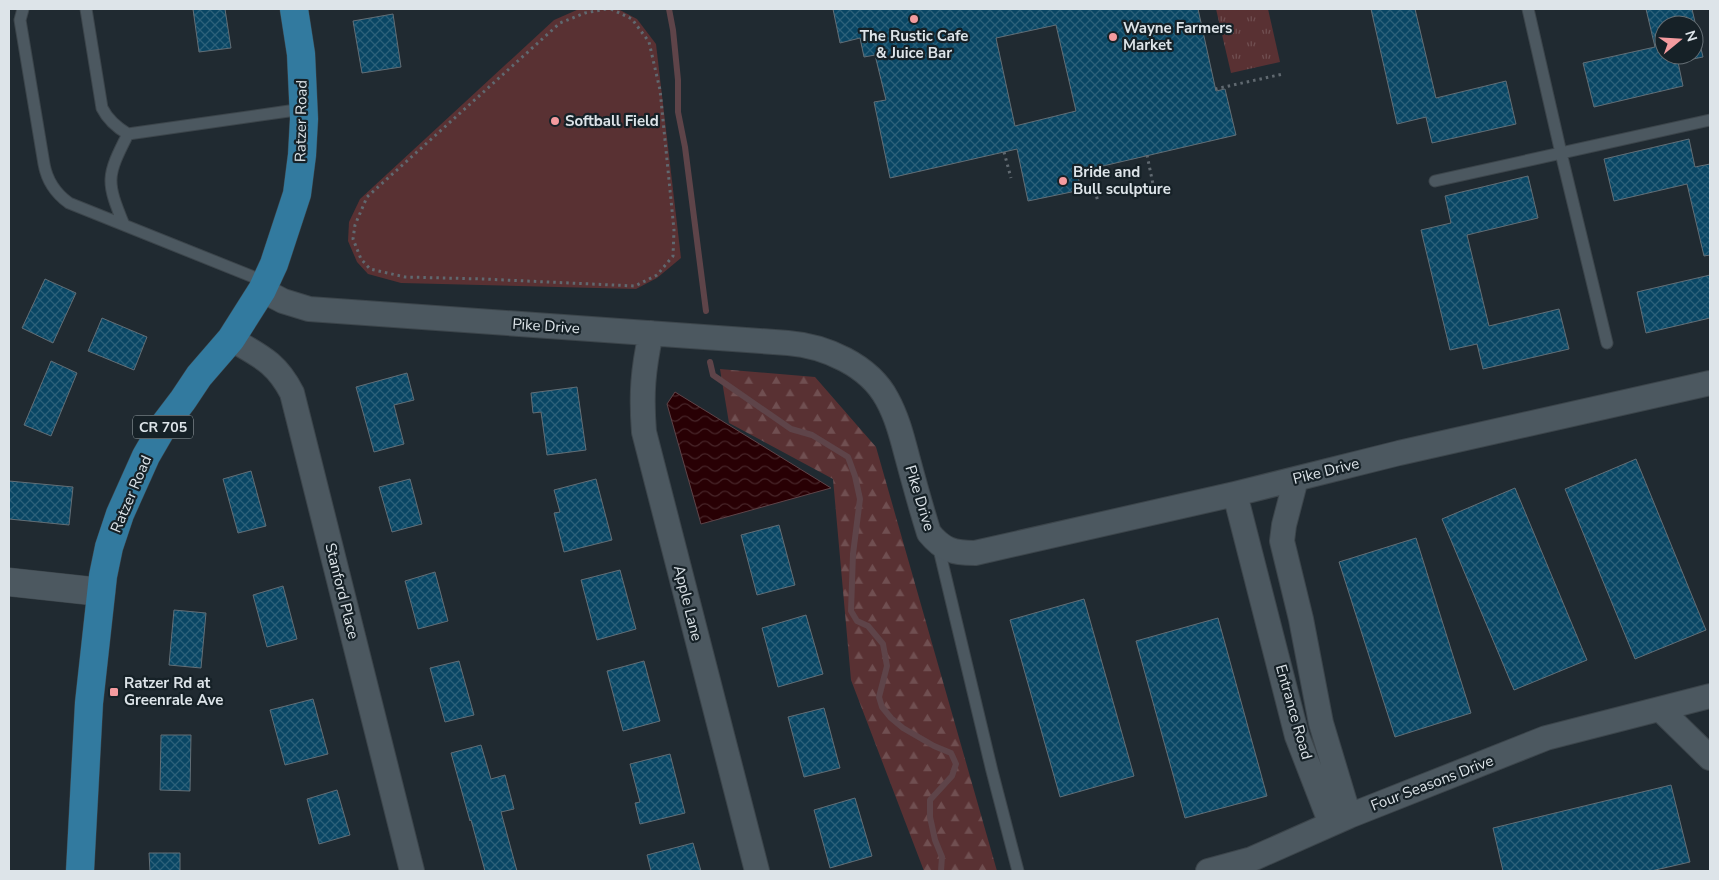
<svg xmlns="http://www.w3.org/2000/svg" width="1719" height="880" font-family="'Nunito Sans',sans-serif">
  <defs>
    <pattern id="forest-firs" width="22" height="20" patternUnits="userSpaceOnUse" patternTransform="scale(1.25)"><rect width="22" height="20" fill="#593133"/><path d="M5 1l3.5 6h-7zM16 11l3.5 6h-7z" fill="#704f51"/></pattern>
    <pattern id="park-tufts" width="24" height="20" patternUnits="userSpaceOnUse" patternTransform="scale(1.25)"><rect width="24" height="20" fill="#593133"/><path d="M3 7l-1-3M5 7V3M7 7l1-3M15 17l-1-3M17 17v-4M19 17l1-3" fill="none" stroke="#704f51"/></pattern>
    <pattern id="water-waves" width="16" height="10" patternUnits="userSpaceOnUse" patternTransform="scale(1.25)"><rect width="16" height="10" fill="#280004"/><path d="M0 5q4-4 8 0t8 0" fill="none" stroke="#472529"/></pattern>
    <pattern id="building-cross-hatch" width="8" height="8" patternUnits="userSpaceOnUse" patternTransform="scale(1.25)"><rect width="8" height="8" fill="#094664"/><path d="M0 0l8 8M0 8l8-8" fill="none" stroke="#2c617a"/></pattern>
  </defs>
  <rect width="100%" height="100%" fill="#202a31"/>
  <path fill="url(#forest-firs)" d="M 720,369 L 815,377 L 876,447 L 997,871 L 924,871 L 851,680 L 833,479 L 729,423 Z"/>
  <path fill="url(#park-tufts)" d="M 1216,9 L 1268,9 L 1280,62 L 1231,73 Z"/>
  <path fill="#593133" d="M 579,9 L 618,9 L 637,19 L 656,44 L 681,258 L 657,278 L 636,289 L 401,283 L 368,274 L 357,262 L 348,241 L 349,222 L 360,199 L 554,20 Z"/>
  <path fill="url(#water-waves)" stroke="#5e4449" d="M 675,392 L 831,488 L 701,524 L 667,404 Z"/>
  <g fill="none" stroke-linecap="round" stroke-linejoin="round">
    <path stroke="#5e4449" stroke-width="6" d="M 669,9 L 673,30 L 678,80 L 678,112 L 685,147 L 706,311
      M 710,362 L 713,375 L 791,429 L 812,435 L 848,457 L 855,476 L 860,499 L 853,554 L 851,611 L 857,621 L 868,626 L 883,644 L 887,666 L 879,697 L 882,707 L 891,718 L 903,728 L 934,746 L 951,753 L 956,764 L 952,776 L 930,800 L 930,817 L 935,840 L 942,857 L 941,871"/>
  </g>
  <path fill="url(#building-cross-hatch)" stroke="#626e76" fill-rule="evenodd" d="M 193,9 L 225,9 L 231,48 L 199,52 Z
    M 833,9 L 1198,9 L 1216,91 L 1225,89 L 1236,135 L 1077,172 L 1081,190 L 1028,201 L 1017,149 L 890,178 L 874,102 L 886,100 L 875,55 L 864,57 L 860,38 L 840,43 ZM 1056,25 L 1076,111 L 1015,126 L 996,38 Z
    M 1371,9 L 1415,9 L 1436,98 L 1506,81 L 1516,124 L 1432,143 L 1426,117 L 1397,124 Z
    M 1646,9 L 1692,9 L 1703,57 L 1678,62 L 1683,86 L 1594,107 L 1583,63 L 1655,47 ZM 1664,25 L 1694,25 L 1694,55 L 1664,55 Z
    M 393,14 L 401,67 L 362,73 L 353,21 Z
    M 1689,139 L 1695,167 L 1710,164 L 1710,255 L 1704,256 L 1687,184 L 1614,201 L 1604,159 Z
    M 1528,176 L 1538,218 L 1467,235 L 1489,326 L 1559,309 L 1569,349 L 1483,369 L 1477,344 L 1450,350 L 1421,230 L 1451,223 L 1445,196 Z
    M 1710,275 L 1710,318 L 1646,333 L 1637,292 Z
    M 45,279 L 76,293 L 53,343 L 22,328 Z
    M 102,318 L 147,337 L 134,370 L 88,351 Z
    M 51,361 L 77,373 L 51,436 L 24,425 Z
    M 407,373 L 414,400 L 394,405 L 404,444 L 374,452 L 356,387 Z
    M 577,387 L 586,450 L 547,455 L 541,412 L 533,413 L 531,393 Z
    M 1636,459 L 1706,630 L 1635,659 L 1565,489 Z
    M 251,471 L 266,526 L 238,533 L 223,479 Z
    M 410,479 L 422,524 L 392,532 L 379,487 Z
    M 596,479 L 612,540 L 564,552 L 554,513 L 560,512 L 554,490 Z
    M 9,481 L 73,487 L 69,525 L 9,519 Z
    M 1515,488 L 1587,660 L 1514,690 L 1442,519 Z
    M 779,525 L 795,585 L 757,595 L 741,535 Z
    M 1416,538 L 1471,713 L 1395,737 L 1339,562 Z
    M 620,570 L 636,629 L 597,640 L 581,580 Z
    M 435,572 L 448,621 L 418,629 L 405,581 Z
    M 283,586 L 297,639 L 267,647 L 253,595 Z
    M 1084,599 L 1134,776 L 1060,797 L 1010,620 Z
    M 174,610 L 206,613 L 201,668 L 169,665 Z
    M 806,615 L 823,674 L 778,687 L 762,628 Z
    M 1218,618 L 1267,796 L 1185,818 L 1136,641 Z
    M 459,661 L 474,715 L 445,722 L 430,668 Z
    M 644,661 L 660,721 L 623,731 L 607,671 Z
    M 313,699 L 328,754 L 285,765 L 270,710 Z
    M 824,708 L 840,768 L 804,777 L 788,717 Z
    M 161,735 L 191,735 L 190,791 L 160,790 Z
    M 481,745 L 491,779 L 505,775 L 514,809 L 501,812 L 517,871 L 485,871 L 471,820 L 470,821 L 451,753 Z
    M 670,754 L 685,813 L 640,824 L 635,803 L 640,802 L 630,764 Z
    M 1671,785 L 1690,862 L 1651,871 L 1503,871 L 1493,828 Z
    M 337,790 L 350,835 L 319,844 L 307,799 Z
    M 855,798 L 872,856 L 830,868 L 814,810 Z
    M 693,843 L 701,871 L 651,871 L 647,855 Z
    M 149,853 L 180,853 L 180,871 L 150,871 Z"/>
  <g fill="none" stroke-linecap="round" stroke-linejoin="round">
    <g stroke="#3c454b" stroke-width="13">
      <path id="lane" d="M 23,9 L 20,20 L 44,164 C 47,181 55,193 69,203 L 266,282
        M 86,9 L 102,108 C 108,120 116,127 128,134 L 303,109
        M 1528,9 L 1561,153 L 1607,343
        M 1435,181 L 1710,120
        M 124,225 C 106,181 106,177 128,134
        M 938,545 L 992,771 L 1018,871"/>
    </g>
    <g stroke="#3c454b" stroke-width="26">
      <path id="street" d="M 262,290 L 283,301 L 309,309 L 788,343 C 825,346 869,365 887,399 C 897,417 902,437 907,456 C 914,482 921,508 929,533 C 943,550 953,553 975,553 L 1235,494 L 1399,453 L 1710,383
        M 651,333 C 643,370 641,394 644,432 L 757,871
        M 231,339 C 260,356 276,362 292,393 L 412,871
        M 1296,479 L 1284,525 L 1282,541 L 1301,619 L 1321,723 L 1349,816
        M 1235,494 L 1297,736 L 1331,824
        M 1660,709 L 1710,758
        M 1208,871 L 1252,859 L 1349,816 L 1546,738 L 1710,696"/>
    </g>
    <g stroke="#3c454b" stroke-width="29">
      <path id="secondary" d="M 9,582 L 101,592"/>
    </g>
    <g stroke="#3c454b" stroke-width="29">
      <path id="primary" d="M 80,871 L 89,703 L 103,576 L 109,547 L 120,514 L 146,456 L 164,425 L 183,400 L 199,376 L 231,339 L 262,290 L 274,264 L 297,194 L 302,155 L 304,119 L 301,54 L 294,9"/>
    </g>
    <path stroke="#606970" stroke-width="3" stroke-dasharray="2.5 4" stroke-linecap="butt" d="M 606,9 L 585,13 L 560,23 L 367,197 L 355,225 L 353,239 L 361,259 L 370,269 L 405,277 L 483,279 L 635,286 L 657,275 L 673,256 L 674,230 L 660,90 L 649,42 L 632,19 L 611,9
      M 1215,89 L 1283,74
      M 1004,152 L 1011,178
      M 1147,155 L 1154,189
      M 1073,191 L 1074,195 L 1095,190 L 1098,202"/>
    <use href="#lane" stroke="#4c5860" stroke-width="11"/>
    <use href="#street" stroke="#4c5860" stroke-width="24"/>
    <use href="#secondary" stroke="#4c5860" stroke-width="28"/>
    <use href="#primary" stroke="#327a9f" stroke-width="28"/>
  </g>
  <g fill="#f49b9f" stroke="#162127" stroke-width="2">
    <circle cx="914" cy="19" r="5"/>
    <circle cx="1113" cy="37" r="5"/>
    <circle cx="555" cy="121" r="5"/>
    <circle cx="1063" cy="181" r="5"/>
    <rect x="109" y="687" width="10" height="10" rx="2.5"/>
  </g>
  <g text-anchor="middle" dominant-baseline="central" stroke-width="4.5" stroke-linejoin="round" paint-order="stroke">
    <rect fill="#162127" stroke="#a1aaaf" stroke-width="1" x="133" y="415.5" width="60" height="23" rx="4"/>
    <g font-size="14" font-weight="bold" fill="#dde4e9">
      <text x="163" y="427">CR 705</text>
    </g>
    <g font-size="15" font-weight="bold" fill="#dde4e9" stroke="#162127" text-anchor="start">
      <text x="1123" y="28">Wayne Farmers<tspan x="1123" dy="17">Market</tspan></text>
      <text x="914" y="36" text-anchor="middle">The Rustic Cafe<tspan x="914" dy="17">&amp; Juice Bar</tspan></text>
      <text x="565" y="121">Softball Field</text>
      <text x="1073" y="172">Bride and<tspan x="1073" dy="17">Bull sculpture</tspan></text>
      <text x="124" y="683">Ratzer Rd at<tspan x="124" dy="17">Greenrale Ave</tspan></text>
    </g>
    <g font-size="15" fill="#dde4e9" stroke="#162127">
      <text transform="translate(301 121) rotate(-89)">Ratzer Road</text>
      <text transform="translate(546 326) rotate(4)">Pike Drive</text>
      <text transform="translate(1326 471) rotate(-14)">Pike Drive</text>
      <text transform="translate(131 494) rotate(-67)">Ratzer Road</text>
      <text transform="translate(920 498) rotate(73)">Pike Drive</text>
      <text transform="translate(342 591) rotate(76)">Stanford Place</text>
      <text transform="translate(688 603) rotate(76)">Apple Lane</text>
      <text transform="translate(1294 712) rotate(74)">Entrance Road</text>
      <text transform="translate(1432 783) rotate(-21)">Four Seasons Drive</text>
    </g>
  </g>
  <rect width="1719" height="880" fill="none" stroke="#dde4e9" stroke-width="20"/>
  <g transform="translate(1679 40) rotate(72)"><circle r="24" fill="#162127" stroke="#666f75"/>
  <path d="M0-4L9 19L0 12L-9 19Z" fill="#f49b9f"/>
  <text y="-8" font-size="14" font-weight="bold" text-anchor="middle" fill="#dde4e9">N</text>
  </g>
</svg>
